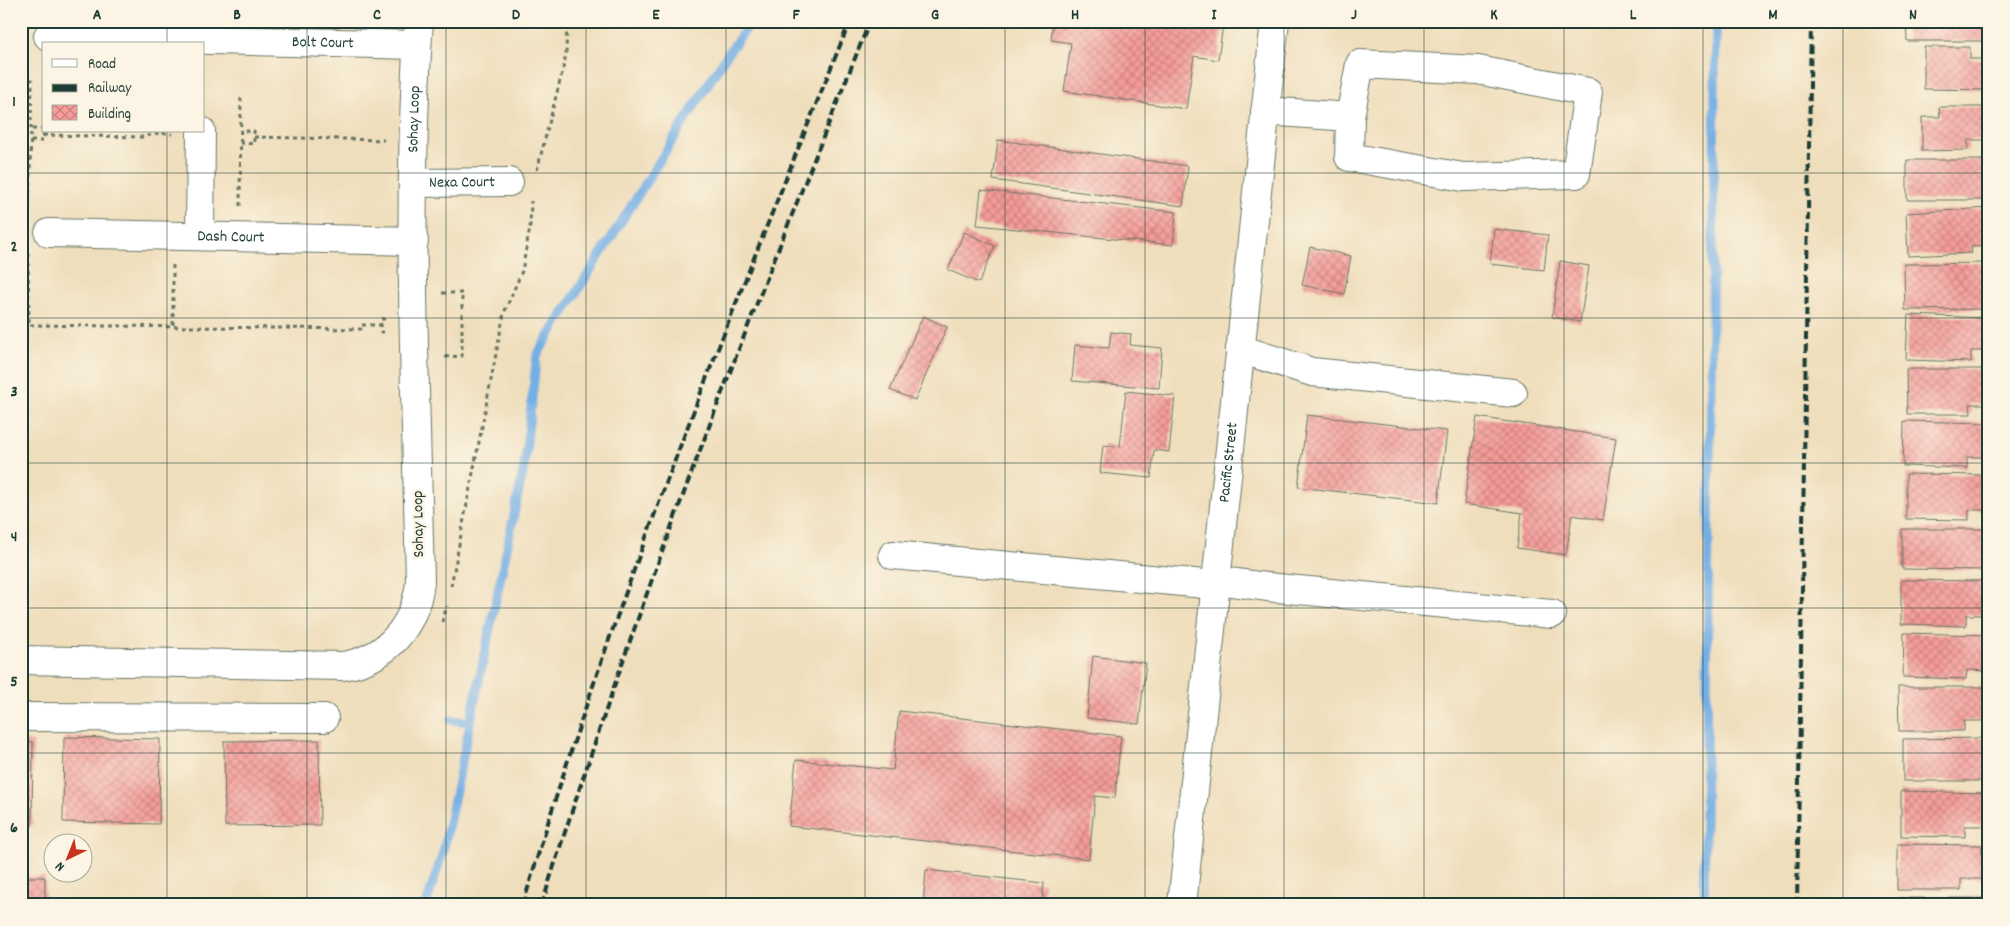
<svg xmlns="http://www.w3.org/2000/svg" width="2010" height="926" font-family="Dekko,sans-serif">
  <defs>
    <pattern id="building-cross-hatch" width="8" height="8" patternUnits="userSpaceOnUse" patternTransform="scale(1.25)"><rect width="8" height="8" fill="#f69c9a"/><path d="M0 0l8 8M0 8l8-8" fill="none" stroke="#c7807e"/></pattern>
  </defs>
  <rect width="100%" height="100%" fill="#fcf5e5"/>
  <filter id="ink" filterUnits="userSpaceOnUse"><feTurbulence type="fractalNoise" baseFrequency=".02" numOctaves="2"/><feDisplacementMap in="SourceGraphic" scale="10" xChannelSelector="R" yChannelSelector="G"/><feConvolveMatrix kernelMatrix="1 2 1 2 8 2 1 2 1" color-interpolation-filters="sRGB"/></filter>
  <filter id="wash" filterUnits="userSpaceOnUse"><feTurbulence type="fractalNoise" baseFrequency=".0096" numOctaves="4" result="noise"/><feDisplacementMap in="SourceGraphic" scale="20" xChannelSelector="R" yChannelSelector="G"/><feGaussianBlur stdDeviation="1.12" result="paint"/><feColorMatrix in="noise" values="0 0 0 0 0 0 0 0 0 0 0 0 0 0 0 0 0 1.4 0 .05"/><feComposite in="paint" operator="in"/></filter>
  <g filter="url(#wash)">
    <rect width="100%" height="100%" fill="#efdebc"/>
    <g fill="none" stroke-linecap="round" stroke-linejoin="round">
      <path stroke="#73aee4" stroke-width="9" d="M 451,720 L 470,722
        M 426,905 L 443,852 L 524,467 L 537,355 L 726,56 L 752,21
        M 1704,905 L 1716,21"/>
    </g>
    <g id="blocks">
      <path fill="url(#building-cross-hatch)" d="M 1053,21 L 1201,21 L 1223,24 L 1218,60 L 1194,56 L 1186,109 L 1064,91 L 1071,43 L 1051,40 Z
        M 1906,21 L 1989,21 L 1989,41 L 1907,41 Z
        M 1924,47 L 1970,47 L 1970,59 L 1989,59 L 1989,90 L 1924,89 Z
        M 1939,107 L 1989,107 L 1989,140 L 1968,140 L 1968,150 L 1922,151 L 1922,117 L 1940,117 Z
        M 998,140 L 1188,166 L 1183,206 L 993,180 Z
        M 1907,160 L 1989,160 L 1989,200 L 1907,200 Z
        M 981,190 L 1176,212 L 1173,245 L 977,225 Z
        M 1989,208 L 1989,246 L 1971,247 L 1972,253 L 1908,256 L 1906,213 Z
        M 1494,229 L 1548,235 L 1544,270 L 1490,264 Z
        M 964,232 L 995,246 L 979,283 L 948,270 Z
        M 1310,247 L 1351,256 L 1344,294 L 1302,285 Z
        M 1560,261 L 1589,266 L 1580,322 L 1552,317 Z
        M 1989,263 L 1989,309 L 1905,310 L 1904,264 Z
        M 1908,315 L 1989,318 L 1989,351 L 1971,351 L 1971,362 L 1906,360 Z
        M 923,316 L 947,327 L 915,400 L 890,390 Z
        M 1111,332 L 1131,334 L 1130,345 L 1162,348 L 1159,388 L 1072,381 L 1075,345 L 1109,348 Z
        M 1906,369 L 1989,369 L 1989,404 L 1970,404 L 1971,414 L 1907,414 Z
        M 1126,391 L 1175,396 L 1169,452 L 1154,450 L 1151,478 L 1100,473 L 1103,445 L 1120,447 Z
        M 1307,415 L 1447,431 L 1438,503 L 1298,487 Z
        M 1477,417 L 1616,438 L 1603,520 L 1572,515 L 1566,555 L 1517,548 L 1522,513 L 1464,504 Z
        M 1904,421 L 1989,423 L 1988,457 L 1967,457 L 1967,468 L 1903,466 Z
        M 1906,474 L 1989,475 L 1989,510 L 1969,510 L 1969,520 L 1906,519 Z
        M 1902,529 L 1986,529 L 1986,570 L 1902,569 Z
        M 1901,580 L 1986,581 L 1986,615 L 1966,615 L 1966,626 L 1901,624 Z
        M 1904,633 L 1989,635 L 1988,671 L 1967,670 L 1966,679 L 1903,677 Z
        M 1093,656 L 1146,663 L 1139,724 L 1087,718 Z
        M 1898,687 L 1984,687 L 1985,721 L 1964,721 L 1964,731 L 1899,731 Z
        M 899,711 L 1121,736 L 1115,798 L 1095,796 L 1089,859 L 789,826 L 796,760 L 893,770 Z
        M 64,737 L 160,739 L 159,824 L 63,822 Z
        M 1986,738 L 1987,781 L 1903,781 L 1903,739 Z
        M 319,740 L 320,825 L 225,826 L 224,741 Z
        M 21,741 L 33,742 L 32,826 L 21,826 Z
        M 1901,791 L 1986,793 L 1986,826 L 1965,826 L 1965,837 L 1901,836 Z
        M 1897,844 L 1982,845 L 1982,879 L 1961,879 L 1961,890 L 1897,890 Z
        M 926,870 L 1044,883 L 1042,905 L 923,905 Z
        M 21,877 L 45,877 L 45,905 L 21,905 Z
        M 1899,898 L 1985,898 L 1985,905 L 1899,905 Z"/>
    </g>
  </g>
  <g filter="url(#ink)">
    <use href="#blocks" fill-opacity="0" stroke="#687564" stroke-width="1"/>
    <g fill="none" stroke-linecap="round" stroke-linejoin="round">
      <g stroke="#687564" stroke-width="30">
        <g id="minor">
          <path id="s1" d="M 48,36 L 417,45"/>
          <path d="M 1265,111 L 1350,117 L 1349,157 L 1463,177 L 1576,174 L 1588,92 L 1478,70 L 1360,64 L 1350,117"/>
          <path id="s2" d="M 414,183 L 509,182"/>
          <path id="s3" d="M 49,233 L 414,241"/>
          <path d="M 200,236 L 201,131"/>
          <path d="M 1240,349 L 1312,372 L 1513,393"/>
          <path d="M 893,555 L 1215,585"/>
          <path d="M 1216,580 L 1267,587 L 1552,614"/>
          <path id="s4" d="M 21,660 L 343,666 C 387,659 415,626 420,582 C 416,397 406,206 419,21"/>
          <path d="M 21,717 L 324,718"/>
          <path id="s5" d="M 1182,905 L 1275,21"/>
        </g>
      </g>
      <path stroke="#687564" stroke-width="3" stroke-dasharray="4 4" stroke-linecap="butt" d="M 21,80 L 32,80 L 29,211
        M 43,135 L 142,137 L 159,133 L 172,134
        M 254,137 L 384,140
        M 31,141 L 43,141 L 44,129 L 31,129
        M 240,143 L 254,144 L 254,131 L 240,131
        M 537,170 L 563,69 L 566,54 L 567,21
        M 240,206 L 241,94
        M 28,254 L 29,325 L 361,329 L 361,325 L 381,325
        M 173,265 L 173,327
        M 442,293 L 462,293 L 462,356 L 442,357
        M 385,319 L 381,319 L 381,332 L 385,332
        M 451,586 L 504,313 L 522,271 L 530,227 L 531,201
        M 442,622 L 447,606"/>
      <use href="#minor" stroke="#fff" stroke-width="28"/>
      <path stroke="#1f3d34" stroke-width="4" stroke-dasharray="8 4" stroke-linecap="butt" d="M 523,905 C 611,605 732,311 850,21
        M 542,905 C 561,841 583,779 604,716 C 684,481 777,251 870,21
        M 1797,905 L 1811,21"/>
    </g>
  </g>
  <path fill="none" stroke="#1f3d34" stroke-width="1" stroke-opacity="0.55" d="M 167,21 L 167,44M 307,21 L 307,905M 446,21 L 446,905M 586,21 L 586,905M 726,21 L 726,905M 865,21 L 865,905M 1005,21 L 1005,905M 1145,21 L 1145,905M 1284,21 L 1284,905M 1424,21 L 1424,905M 1564,21 L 1564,905M 1703,21 L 1703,905M 1843,21 L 1843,905M 167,131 L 167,905M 21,173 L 1989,173M 21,318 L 1989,318M 21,463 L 1989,463M 21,608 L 1989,608M 21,753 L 1989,753"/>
  <g text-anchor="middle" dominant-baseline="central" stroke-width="5" stroke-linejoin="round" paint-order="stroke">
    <g font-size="16" fill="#1f3d34" stroke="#fcf5e5">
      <text stroke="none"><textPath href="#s1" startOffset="275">Bolt Court</textPath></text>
      <text stroke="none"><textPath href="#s4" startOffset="908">Sohay Loop</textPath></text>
      <text stroke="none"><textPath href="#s2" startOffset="48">Nexa Court</textPath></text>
      <text stroke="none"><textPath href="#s3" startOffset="182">Dash Court</textPath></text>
      <text stroke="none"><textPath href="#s5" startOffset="445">Pacific Street</textPath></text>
      <text transform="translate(419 524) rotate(-91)">Sohay Loop</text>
    </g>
  </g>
  <rect width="2010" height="926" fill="none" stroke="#fcf5e5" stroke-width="55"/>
  <rect x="42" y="42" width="162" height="90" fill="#fcf5e5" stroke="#a4ab9e"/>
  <rect x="52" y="59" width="25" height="8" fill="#ffffff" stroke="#a4ab9e"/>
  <text x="88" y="68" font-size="15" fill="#1f3d34">Road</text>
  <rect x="52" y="84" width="25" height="8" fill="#1f3d34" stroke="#a4ab9e"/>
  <text x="88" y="92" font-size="15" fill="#1f3d34">Railway</text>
  <rect x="52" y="105" width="25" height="15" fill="url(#building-cross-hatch)" stroke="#a4ab9e"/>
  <text x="88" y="118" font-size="15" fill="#1f3d34">Building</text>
  <g transform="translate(68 858) rotate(223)"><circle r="24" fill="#fcf5e5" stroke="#a4ab9e"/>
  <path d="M0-4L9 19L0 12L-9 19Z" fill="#c8321e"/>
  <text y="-8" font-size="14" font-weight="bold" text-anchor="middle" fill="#1f3d34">N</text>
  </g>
  <rect x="28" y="28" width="1954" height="870" fill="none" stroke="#1f3d34" stroke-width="2"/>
  <g font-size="16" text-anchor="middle" font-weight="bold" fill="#1f3d34">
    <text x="97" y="19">A</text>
    <text x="237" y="19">B</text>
    <text x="377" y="19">C</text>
    <text x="516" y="19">D</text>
    <text x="656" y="19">E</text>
    <text x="796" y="19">F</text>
    <text x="935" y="19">G</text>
    <text x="1075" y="19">H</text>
    <text x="1214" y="19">I</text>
    <text x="1354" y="19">J</text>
    <text x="1494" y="19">K</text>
    <text x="1633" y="19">L</text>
    <text x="1773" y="19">M</text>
    <text x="1913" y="19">N</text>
    <text x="14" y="106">1</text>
    <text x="14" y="251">2</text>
    <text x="14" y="396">3</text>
    <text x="14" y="541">4</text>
    <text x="14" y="686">5</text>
    <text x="14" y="832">6</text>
  </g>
</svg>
